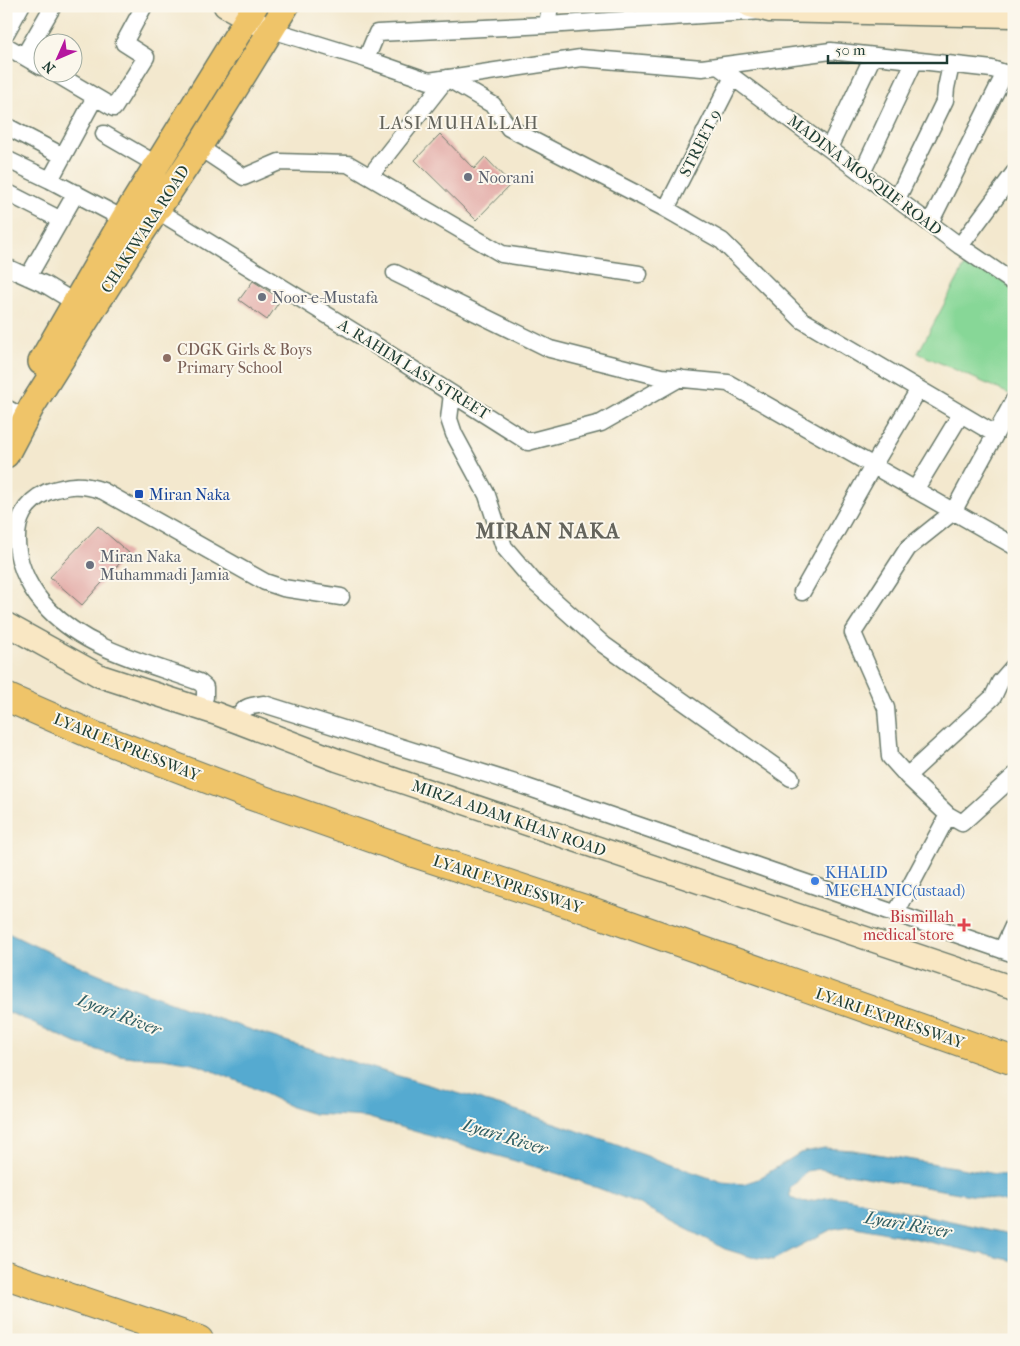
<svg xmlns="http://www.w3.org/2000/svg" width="1020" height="1346" font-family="'IM FELL French Canon',serif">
  <rect width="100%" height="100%" fill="#fbf7ec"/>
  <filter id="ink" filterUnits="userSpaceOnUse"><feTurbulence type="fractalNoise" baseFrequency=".02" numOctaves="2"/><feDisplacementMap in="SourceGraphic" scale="10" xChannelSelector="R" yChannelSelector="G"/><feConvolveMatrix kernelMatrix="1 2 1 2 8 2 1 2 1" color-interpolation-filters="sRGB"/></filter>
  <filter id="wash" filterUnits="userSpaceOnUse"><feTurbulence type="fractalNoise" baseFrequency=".0096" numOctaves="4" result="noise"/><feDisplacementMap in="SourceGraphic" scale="20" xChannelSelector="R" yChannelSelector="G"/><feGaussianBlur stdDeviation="1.12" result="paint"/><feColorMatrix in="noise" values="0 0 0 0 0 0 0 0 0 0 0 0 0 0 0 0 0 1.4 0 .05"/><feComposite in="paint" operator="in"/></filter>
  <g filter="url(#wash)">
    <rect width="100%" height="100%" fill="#f3e8ce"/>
    <path fill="#87d797" stroke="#538a66" d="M 971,254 L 1014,283 L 1014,396 L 918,353 Z"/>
    <path fill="#54aad0" stroke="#3a7482" d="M 6,932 C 139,998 280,1040 422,1083 C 457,1093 493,1103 528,1114 C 593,1135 657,1161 722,1182 L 743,1184 L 758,1179 L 800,1153 L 824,1148 L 853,1150 L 1014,1177 L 1014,1204 L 982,1197 L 819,1169 L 807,1171 L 790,1189 L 790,1196 C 802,1208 819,1197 834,1197 C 839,1197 845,1198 851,1199 L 1014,1235 L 1014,1261 L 907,1237 L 851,1226 L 832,1229 L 773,1260 L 751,1257 L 725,1249 L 635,1202 L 566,1176 L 366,1117 L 314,1114 L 291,1107 L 245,1084 L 193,1063 L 163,1058 L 133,1057 L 106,1053 L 76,1043 L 6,1011 Z"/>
    <g id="blocks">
      <path fill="#e3aba7" d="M 440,134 L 474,169 L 485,157 L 511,184 L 476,220 L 415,160 Z
        M 253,281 L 281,299 L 267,320 L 239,300 Z
        M 98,526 L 129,553 L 82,605 L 50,577 Z"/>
    </g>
  </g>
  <g filter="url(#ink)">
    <use href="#blocks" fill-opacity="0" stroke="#69796a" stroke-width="1"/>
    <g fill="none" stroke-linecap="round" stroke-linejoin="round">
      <g stroke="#69796a" stroke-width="19">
        <path id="street" d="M 547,25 L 550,6
          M 272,30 L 366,59 L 429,81 L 581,58 L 702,68 L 831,51 L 992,69 L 1014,76
          M 6,33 L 21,6
          M 6,46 L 42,67
          M 24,56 L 53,6
          M 366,59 L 377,33 L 547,25 L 763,11
          M 718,66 L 960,246 L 1014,283
          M 53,72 L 114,108 L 146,57 L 124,43 L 144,6
          M 6,126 L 63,156
          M 104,134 L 156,164
          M 199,147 L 244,177 L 279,162 L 348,164 L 502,254 L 639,274
          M 829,148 L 873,56
          M 6,159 L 50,180 L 131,223
          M 862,173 L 915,60
          M 370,176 L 447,78 L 493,105 L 509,128 L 666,209 L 722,241 L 802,320 L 995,434
          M 50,180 L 95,97
          M 6,192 L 61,220
          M 897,199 L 945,100 L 946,88 L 951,65
          M 666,209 L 733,77
          M 158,211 L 353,331 L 528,442 L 601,423 L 680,378
          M 930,223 L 1005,73
          M 960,246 L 1014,173
          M 6,267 L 46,285 L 82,307
          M 395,273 L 550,349 L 661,377 L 728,383 L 1014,546
          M 28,277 L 76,193
          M 452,394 L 449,419 L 454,434 L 487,495 L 504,547 L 534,582 L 604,645 L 791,778
          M 6,408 L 25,418
          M 915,490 L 961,414
          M 802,592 L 873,466 L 919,389
          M 200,709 L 205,697 L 205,687 L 199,682 C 148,663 88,650 49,610 C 14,575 0,513 47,492 C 68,485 81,483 103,491 L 265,582 L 283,588 L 341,597
          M 236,721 C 244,706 248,706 264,704 L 515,783 L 1014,954
          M 907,776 L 890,757 L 886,708 L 853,633 L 908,548 L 953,512 L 1014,400
          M 948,815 L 907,776 L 993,697 L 1000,682 L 1014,666
          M 896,913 L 948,815 L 962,823 L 1014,776
          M 1002,950 L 1014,924"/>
      </g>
      <g stroke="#69796a" stroke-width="25">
        <path id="secondary" d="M 225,6 L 264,27
          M 750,6 L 770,11 L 1014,16
          M 6,624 L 100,676 L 217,714 L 337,760 L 1014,988"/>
      </g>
      <g stroke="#69796a" stroke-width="28">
        <path id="primary" d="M 41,362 L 124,218 L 255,6
          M 6,455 L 32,406 L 131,249 L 199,147 L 286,6"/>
      </g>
      <g stroke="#69796a" stroke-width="30">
        <path id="highway" d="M 6,697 L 95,736 L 249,795 L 414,853 L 588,910 L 1014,1061
          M 6,1275 L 199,1340"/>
      </g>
      <use href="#street" stroke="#fff" stroke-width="16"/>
      <use href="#secondary" stroke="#f9e7c3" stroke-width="22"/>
      <use href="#primary" stroke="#efc469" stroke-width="25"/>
      <use href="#highway" stroke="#efc469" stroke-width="28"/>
    </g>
  </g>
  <g fill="#6b7280" stroke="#fbf7ec" stroke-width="2">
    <circle cx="468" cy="177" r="5"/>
    <circle cx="262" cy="297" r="5"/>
    <circle cx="90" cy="565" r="5"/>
  </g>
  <circle fill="#8d6e63" stroke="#fbf7ec" stroke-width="2" cx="167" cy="358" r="5"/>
  <rect fill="#1a4fb4" stroke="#fbf7ec" stroke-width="2" x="134" y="489" width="10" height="10" rx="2.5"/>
  <circle fill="#3f7fe0" stroke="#fbf7ec" stroke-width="2" cx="815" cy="881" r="5"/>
  <path fill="#e0444e" stroke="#fbf7ec" stroke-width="2" d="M961.5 917.5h5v5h5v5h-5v5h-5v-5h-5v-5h5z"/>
  <g text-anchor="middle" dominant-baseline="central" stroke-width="4" stroke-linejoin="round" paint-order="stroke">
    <g font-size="16" fill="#1f3d34" stroke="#fbf7ec">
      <text transform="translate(700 143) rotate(-63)">STREET 9</text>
      <text transform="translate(865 175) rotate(37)">MADINA MOSQUE ROAD</text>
      <text transform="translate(145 229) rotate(-57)">CHAKIWARA ROAD</text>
      <text transform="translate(414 369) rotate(32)">A. RAHIM LASI STREET</text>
      <text transform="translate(127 747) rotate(22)">LYARI EXPRESSWAY</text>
      <text transform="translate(509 818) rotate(19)">MIRZA ADAM KHAN ROAD</text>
      <text transform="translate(508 884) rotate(18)">LYARI EXPRESSWAY</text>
      <text transform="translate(890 1018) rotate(19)">LYARI EXPRESSWAY</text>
    </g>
    <g font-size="16" fill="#5b616d" stroke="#fbf7ec" text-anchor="start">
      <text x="478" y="177">Noorani</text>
      <text x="272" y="297">Noor-e-Mustafa</text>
      <text x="100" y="556">Miran Naka<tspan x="100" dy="18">Muhammadi Jamia</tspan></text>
    </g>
    <g font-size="16" fill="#785e54" stroke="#fbf7ec" text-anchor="start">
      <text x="177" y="349">CDGK Girls &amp; Boys<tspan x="177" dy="18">Primary School</tspan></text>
    </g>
    <g font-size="16" fill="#164399" stroke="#fbf7ec" text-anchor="start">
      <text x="149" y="494">Miran Naka</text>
    </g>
    <g font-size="16" fill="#366cbe" stroke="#fbf7ec" text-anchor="start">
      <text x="825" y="872">KHALID<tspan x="825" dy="18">MECHANIC(ustaad)</tspan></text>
    </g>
    <g font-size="16" fill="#be3a42" stroke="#fbf7ec" text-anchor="end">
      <text x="954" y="916">Bismillah<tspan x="954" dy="18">medical store</tspan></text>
    </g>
    <g font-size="18" letter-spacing="1" fill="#64645c" stroke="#fbf7ec">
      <text x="459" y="123">LASI MUHALLAH</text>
    </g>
    <g font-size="18" font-style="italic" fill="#2f5e63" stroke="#fbf7ec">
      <text transform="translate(119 1015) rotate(21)">Lyari River</text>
      <text transform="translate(505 1137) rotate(17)">Lyari River</text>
      <text transform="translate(908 1225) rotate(10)">Lyari River</text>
    </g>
    <g font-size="21" font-weight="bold" letter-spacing="1" fill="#64645c" stroke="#fbf7ec">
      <text x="548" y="531">MIRAN NAKA</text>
    </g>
  </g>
  <rect width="1020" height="1346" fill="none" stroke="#fbf7ec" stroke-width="25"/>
  <g transform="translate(58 58) rotate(225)"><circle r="24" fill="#fbf7ec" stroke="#a3ada2"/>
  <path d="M0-4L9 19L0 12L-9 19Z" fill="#b5179e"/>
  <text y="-8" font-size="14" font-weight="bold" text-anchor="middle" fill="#1f3d34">N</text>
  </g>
  <path d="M828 55v8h119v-8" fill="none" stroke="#1f3d34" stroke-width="2.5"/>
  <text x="835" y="55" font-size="15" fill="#1f3d34" stroke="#fbf7ec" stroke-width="4" paint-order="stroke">50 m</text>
</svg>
